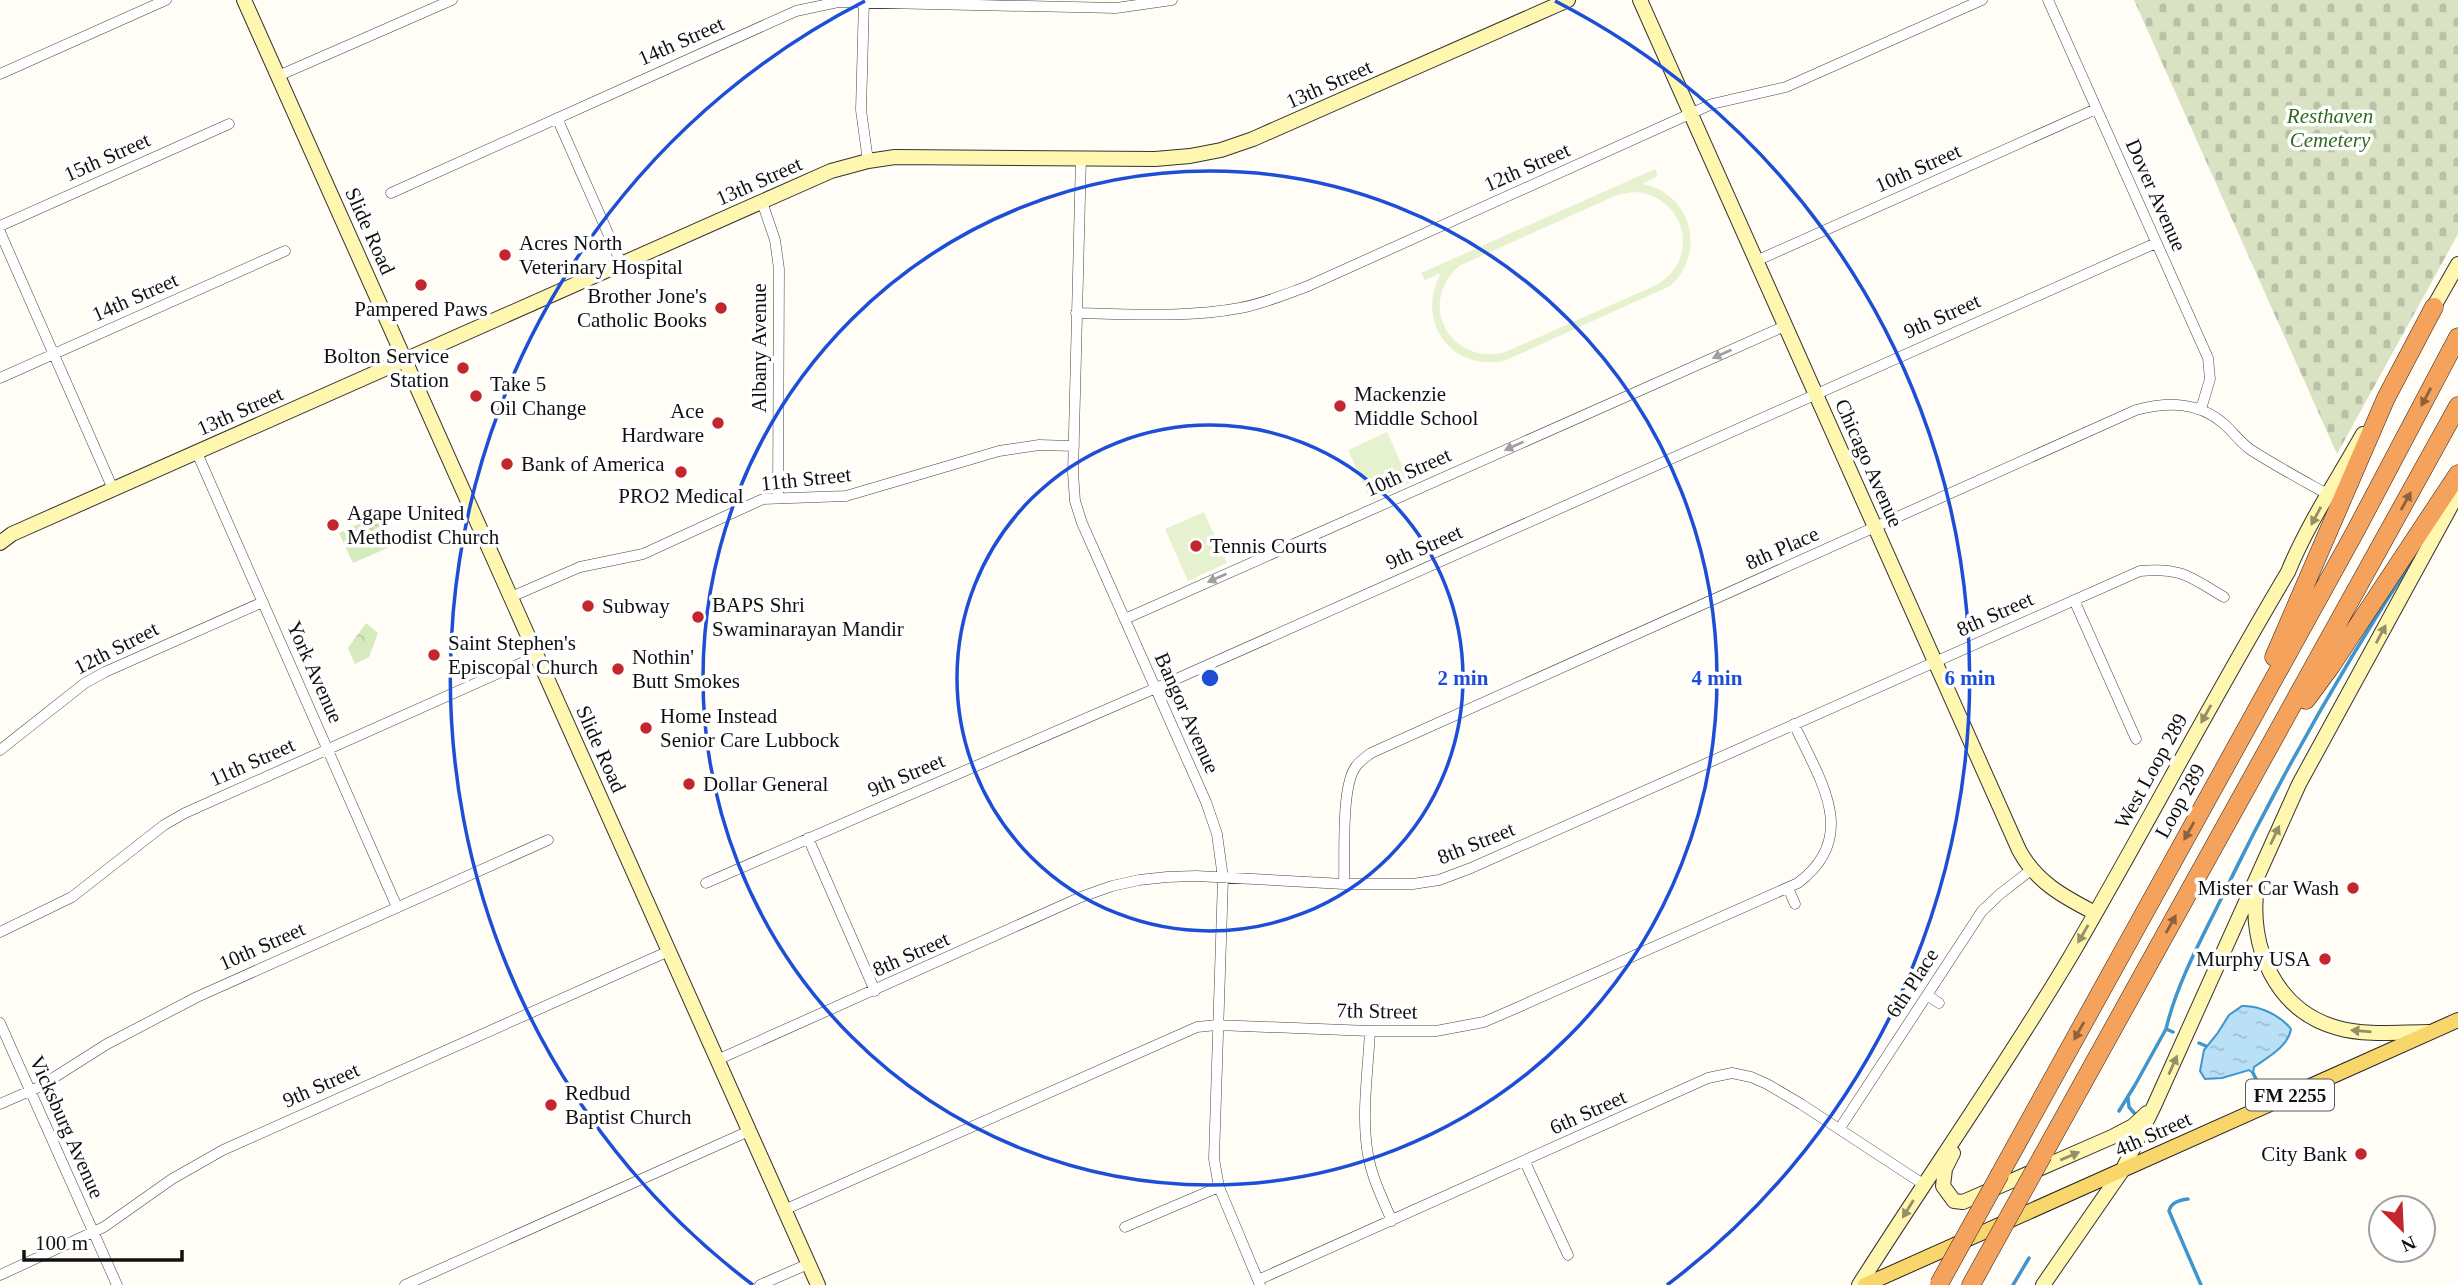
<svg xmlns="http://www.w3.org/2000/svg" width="2458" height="1285" font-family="Georgia,serif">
  <defs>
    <pattern id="cemetery-stones" width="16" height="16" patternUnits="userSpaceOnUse" patternTransform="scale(1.75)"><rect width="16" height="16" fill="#d9e3c4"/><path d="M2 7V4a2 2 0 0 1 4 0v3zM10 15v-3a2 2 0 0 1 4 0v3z" fill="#b9c2a7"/></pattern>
    <pattern id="park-crowns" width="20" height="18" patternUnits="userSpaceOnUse" patternTransform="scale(1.75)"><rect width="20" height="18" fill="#d5ebbd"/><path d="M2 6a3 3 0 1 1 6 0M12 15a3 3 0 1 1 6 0" fill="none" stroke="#b6c8a1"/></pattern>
    <pattern id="water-ripples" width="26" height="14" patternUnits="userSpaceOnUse" patternTransform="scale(1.75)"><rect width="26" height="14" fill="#b9e0f7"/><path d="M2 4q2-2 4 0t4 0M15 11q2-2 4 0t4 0" fill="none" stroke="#9ebfd3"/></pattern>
  </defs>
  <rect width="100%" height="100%" fill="#fffdf5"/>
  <path fill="url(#cemetery-stones)" d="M 2134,0 L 2458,0 L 2458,234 L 2337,454 Z"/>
  <path fill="url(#park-crowns)" d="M 378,515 L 392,546 L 353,563 L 339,533 Z
    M 366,623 L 378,633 L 369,657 L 355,664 L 348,648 Z"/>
  <path fill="#e6f2cf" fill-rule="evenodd" d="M 1655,169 L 1658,176 L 1642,184 C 1692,193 1707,253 1670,286 L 1504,361 C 1450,371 1415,321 1441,273 L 1425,280 L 1421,273 ZM 1633,192 C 1686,194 1703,261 1654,286 L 1503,353 C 1449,364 1417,303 1459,266 L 1617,195 Z
    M 1387,432 L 1410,483 L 1371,501 L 1348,450 Z
    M 1204,512 L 1227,563 L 1188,581 L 1165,529 Z"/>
  <path fill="url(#water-ripples)" stroke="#3f96cf" stroke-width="2" d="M 2242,1006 C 2259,1005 2281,1016 2291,1029 C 2288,1047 2268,1057 2254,1067 L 2253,1073 L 2249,1070 L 2222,1078 L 2205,1079 L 2200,1071 L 2204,1050 L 2217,1034 L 2229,1015 Z"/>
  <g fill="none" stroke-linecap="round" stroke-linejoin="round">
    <path stroke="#3f96cf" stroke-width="3.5" d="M 2173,1032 L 2166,1029 C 2177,983 2201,940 2222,897 C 2280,777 2346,661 2419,550
      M 2199,1043 L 2206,1046
      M 2253,1073 L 2259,1085
      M 2128,1098 L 2129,1107 L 2135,1114
      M 2119,1111 L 2135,1085 L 2166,1029
      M 2188,1199 C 2180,1200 2171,1202 2169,1211 L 2201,1285
      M 2013,1285 L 2029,1258"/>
    <g stroke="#444" stroke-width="11">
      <path id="street" d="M 864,0 L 861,110 L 868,161
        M 2048,0 L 2208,358 L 2210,379 L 2201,409
        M 0,74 L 166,0
        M 278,76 L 452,0
        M 557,118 L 622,265
        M 1081,157 L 1073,473 L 1075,501 L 1082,523 L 1206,802 L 1217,834 L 1223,878 L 1214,1159 L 1219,1187 L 1260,1285
        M 391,193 L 796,11 L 838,2 L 1116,8 L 1172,0
        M 762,202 L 775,240 L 779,269 L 778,498
        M 0,226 L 229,124
        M 0,232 L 113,489
        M 1756,261 L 2096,109
        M 1076,313 C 1130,314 1187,318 1240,308 C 1263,304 1286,294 1308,286 L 1712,104 L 1786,87 L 1982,0
        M 0,378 L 285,251
        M 197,453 L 397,907
        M 511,597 L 580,567 L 643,554 L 763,499 L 846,496 L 999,451 L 1039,445 L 1074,446
        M 2074,600 L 2136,739
        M 1125,619 L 1785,326
        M 0,750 L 85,683 L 105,672 L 263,602
        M 808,838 L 875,991
        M 706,883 L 1156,688 L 2156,243
        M 1344,884 C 1345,858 1341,788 1355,768 C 1358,762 1366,757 1371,753 L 2136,410 C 2167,402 2198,401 2224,424 C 2233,432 2241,443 2251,450 C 2276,466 2302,480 2327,494
        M 1788,888 L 1795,904
        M 0,932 L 72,897 L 164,825 L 185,813 L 537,656
        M 1927,995 L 1939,1003
        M 0,1023 L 117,1285
        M 1370,1031 C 1368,1072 1361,1115 1368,1155 C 1372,1178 1383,1200 1392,1221
        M 717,1060 L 1081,897 L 1112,886 L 1139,880 L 1167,877 L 1196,876 L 1344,884 L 1413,884 L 1439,880 L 1471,868 L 2140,571 C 2181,567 2190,577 2224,597
        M 0,1104 L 39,1087 L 107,1044 L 197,997 L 548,840
        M 1840,1128 L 1982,911 L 2000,894 L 2031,870
        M 1525,1162 L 1568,1255
        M 784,1210 L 1197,1027 L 1217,1025 L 1370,1031 L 1436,1031 L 1484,1022 L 1514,1009 L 1798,883 C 1861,836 1819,779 1794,724
        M 1125,1227 L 1219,1187
        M 0,1275 L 104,1227 L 172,1179 L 223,1150 L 669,951
        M 1258,1280 L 1708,1078 L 1732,1073 L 1751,1077 L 1767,1084 L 1801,1104 L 1923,1184
        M 405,1285 L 749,1131
        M 760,1285 L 808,1264"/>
    </g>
    <g stroke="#333" stroke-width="16">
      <path id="secondary" d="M 244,0 L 818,1285
        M 1640,0 L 2019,850 C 2036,882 2064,897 2095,913
        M 2429,315 L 2458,264
        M 0,543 L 12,534 L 831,171 L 868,161 L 895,157 L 1155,159 L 1190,156 L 1221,150 L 1253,139 L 1568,0
        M 2257,886 C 2248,946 2275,1011 2338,1028 C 2367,1036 2399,1032 2430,1032
        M 1953,1153 L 1945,1169 L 1943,1186 L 1954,1201 L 1963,1202 L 2112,1137 L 2133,1126 L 2147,1113
        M 1859,1285 C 1928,1176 2003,1070 2069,959 C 2144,831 2212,699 2288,572 C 2308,523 2338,479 2363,434
        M 2043,1285 L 2122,1171 L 2154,1106 L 2299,784 L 2458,493"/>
    </g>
    <g stroke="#222" stroke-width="16">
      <path id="primary" d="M 1865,1285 L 2458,1020"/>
    </g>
    <g stroke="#222" stroke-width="19">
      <path id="highway" d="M 2274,657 L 2386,398 L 2434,307
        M 2306,700 L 2331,666 L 2458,474
        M 2043,1155 L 2458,406
        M 2000,1174 L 2355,532 L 2458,337
        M 1971,1285 L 1982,1265"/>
    </g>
    <use href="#street" stroke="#fff" stroke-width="10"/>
    <use href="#secondary" stroke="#fff6b0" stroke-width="14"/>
    <use href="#primary" stroke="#f9d66b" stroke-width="14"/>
    <use href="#highway" stroke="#f5a25d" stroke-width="18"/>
    <g stroke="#222" stroke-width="19" stroke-linecap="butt">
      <path id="highway-bridge" d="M 1982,1265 L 2043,1155
        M 1939,1284 L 2000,1174"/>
    </g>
    <use href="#highway-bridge" stroke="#f5a25d" stroke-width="18"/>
  </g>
  <defs><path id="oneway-solid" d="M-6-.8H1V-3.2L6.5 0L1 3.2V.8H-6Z" transform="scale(1.75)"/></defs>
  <g fill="#a0a0a0">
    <use href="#oneway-solid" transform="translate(1722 354) rotate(156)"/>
    <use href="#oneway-solid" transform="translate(1514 446) rotate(156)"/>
    <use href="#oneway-solid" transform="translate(1217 578) rotate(156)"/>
  </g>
  <g fill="#8e613b">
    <use href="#oneway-solid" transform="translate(2426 397) rotate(118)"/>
    <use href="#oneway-solid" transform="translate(2406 501) rotate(-61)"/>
    <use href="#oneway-solid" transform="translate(2189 831) rotate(119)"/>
    <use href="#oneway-solid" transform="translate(2171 924) rotate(-61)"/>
    <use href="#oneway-solid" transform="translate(2079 1031) rotate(119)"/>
  </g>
  <g fill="#948f68">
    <use href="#oneway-solid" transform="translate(2316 516) rotate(118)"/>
    <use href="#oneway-solid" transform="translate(2381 634) rotate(-62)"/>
    <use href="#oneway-solid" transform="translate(2206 714) rotate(119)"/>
    <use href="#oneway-solid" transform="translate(2275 835) rotate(-65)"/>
    <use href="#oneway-solid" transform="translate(2083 934) rotate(120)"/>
    <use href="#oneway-solid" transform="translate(2361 1031) rotate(-175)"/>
    <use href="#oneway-solid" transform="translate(2173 1065) rotate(-66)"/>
    <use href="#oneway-solid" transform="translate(2070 1156) rotate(-23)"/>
    <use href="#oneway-solid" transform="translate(1908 1209) rotate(122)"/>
  </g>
  <g fill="none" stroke="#1d4ed8" stroke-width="3.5">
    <circle cx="1210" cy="678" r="253"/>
    <circle cx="1210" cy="678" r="507"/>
    <path d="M753 1285A760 760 0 0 1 865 1M1555 1A760 760 0 0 1 1667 1285"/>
  </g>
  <g fill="#c4262e" stroke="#fff" stroke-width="2.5">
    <circle cx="505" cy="255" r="7"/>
    <circle cx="421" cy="285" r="7"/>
    <circle cx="721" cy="308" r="7"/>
    <circle cx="463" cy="368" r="7"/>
    <circle cx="476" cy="396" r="7"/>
    <circle cx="1340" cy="406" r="7"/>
    <circle cx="718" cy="423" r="7"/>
    <circle cx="507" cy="464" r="7"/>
    <circle cx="681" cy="472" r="7"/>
    <circle cx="333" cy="525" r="7"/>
    <circle cx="1196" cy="546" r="7"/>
    <circle cx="588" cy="606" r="7"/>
    <circle cx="698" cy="617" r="7"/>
    <circle cx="434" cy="655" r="7"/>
    <circle cx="618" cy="669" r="7"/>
    <circle cx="646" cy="728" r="7"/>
    <circle cx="689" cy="784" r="7"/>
    <circle cx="2353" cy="888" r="7"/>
    <circle cx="2325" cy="959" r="7"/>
    <circle cx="551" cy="1105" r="7"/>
    <circle cx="2361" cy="1154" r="7"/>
  </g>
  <g text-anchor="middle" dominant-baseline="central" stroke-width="7" stroke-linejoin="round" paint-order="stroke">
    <rect fill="#fff" stroke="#585858" stroke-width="2" x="2246" y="1079.5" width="88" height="31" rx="5"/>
    <g font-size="19" font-weight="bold" fill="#111">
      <text x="2290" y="1095">FM 2255</text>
    </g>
    <g font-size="21" fill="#111" stroke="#fff">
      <text transform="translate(681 41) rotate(-24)">14th Street</text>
      <text transform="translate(1329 84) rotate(-24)">13th Street</text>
      <text transform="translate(107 157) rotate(-24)">15th Street</text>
      <text transform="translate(1527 167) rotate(-24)">12th Street</text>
      <text transform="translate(1918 168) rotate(-24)">10th Street</text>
      <text transform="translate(759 181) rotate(-24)">13th Street</text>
      <text transform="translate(2156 195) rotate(66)">Dover Avenue</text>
      <text transform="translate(370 231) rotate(66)">Slide Road</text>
      <text transform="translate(135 297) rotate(-24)">14th Street</text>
      <text transform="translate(1942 316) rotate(-24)">9th Street</text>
      <text transform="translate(759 348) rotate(-90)">Albany Avenue</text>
      <text transform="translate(240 411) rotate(-24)">13th Street</text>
      <text transform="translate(1869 463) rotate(66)">Chicago Avenue</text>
      <text transform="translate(1408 472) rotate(-24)">10th Street</text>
      <text transform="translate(806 479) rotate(-6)">11th Street</text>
      <text transform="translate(1424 547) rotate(-24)">9th Street</text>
      <text transform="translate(1782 548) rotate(-24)">8th Place</text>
      <text transform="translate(1995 614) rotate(-24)">8th Street</text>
      <text transform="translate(116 648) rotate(-27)">12th Street</text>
      <text transform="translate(315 672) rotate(66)">York Avenue</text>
      <text transform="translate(1187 713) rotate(66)">Bangor Avenue</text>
      <text transform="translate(601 749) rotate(66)">Slide Road</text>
      <text transform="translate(252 762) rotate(-24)">11th Street</text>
      <text transform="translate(2151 771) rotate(-61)">West Loop 289</text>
      <text transform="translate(906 775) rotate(-23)">9th Street</text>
      <text transform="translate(2180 801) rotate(-61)">Loop 289</text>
      <text transform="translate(1476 843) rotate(-22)">8th Street</text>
      <text transform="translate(262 946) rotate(-24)">10th Street</text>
      <text transform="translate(911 954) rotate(-24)">8th Street</text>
      <text transform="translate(1912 983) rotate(-57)">6th Place</text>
      <text transform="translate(1377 1011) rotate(1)">7th Street</text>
      <text transform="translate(321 1085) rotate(-24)">9th Street</text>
      <text transform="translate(1588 1112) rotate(-24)">6th Street</text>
      <text transform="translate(67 1127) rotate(66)">Vicksburg Avenue</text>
      <text transform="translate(2153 1134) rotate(-24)">4th Street</text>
    </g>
    <g font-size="21" font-style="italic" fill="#2f6b1f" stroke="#fff">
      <text x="2330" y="116">Resthaven<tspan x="2330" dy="24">Cemetery</tspan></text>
    </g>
    <g font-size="21" fill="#111" stroke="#fff" text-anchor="start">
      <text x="519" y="243">Acres North<tspan x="519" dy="24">Veterinary Hospital</tspan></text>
      <text x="707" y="296" text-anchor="end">Brother Jone's<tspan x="707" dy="24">Catholic Books</tspan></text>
      <text x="421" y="309" text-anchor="middle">Pampered Paws</text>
      <text x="449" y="356" text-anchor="end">Bolton Service<tspan x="449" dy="24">Station</tspan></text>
      <text x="490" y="384">Take 5<tspan x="490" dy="24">Oil Change</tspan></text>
      <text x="1354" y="394">Mackenzie<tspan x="1354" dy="24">Middle School</tspan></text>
      <text x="704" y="411" text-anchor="end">Ace<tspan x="704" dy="24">Hardware</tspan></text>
      <text x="521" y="464">Bank of America</text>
      <text x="681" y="496" text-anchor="middle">PRO2 Medical</text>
      <text x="347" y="513">Agape United<tspan x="347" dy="24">Methodist Church</tspan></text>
      <text x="1210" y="546">Tennis Courts</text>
      <text x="712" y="605">BAPS Shri<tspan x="712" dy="24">Swaminarayan Mandir</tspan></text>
      <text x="602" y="606">Subway</text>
      <text x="448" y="643">Saint Stephen's<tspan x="448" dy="24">Episcopal Church</tspan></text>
      <text x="632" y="657">Nothin'<tspan x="632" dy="24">Butt Smokes</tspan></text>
      <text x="660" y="716">Home Instead<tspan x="660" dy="24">Senior Care Lubbock</tspan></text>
      <text x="703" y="784">Dollar General</text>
      <text x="2339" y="888" text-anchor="end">Mister Car Wash</text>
      <text x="2311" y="959" text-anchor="end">Murphy USA</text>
      <text x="565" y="1093">Redbud<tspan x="565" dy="24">Baptist Church</tspan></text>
      <text x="2347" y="1154" text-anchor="end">City Bank</text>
    </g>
  </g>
  <circle cx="1210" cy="678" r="10" fill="#1d4ed8" stroke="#fff" stroke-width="3.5"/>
  <g font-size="21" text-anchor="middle" font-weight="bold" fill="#1d4ed8" stroke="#fff" stroke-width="7" stroke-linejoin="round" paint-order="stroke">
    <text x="1463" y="685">2 min</text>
    <text x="1717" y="685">4 min</text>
    <text x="1970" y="685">6 min</text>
  </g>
  <g transform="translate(2402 1229) rotate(156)"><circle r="33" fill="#ffffff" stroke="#a0a0a0" stroke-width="2"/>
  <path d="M0-5L12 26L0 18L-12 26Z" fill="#c4262e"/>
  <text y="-10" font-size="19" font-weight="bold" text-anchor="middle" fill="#111111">N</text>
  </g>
  <path d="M24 1250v10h158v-10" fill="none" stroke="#111111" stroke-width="3.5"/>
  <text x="35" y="1250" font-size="21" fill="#111111" stroke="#ffffff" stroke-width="5" paint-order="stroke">100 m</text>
</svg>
